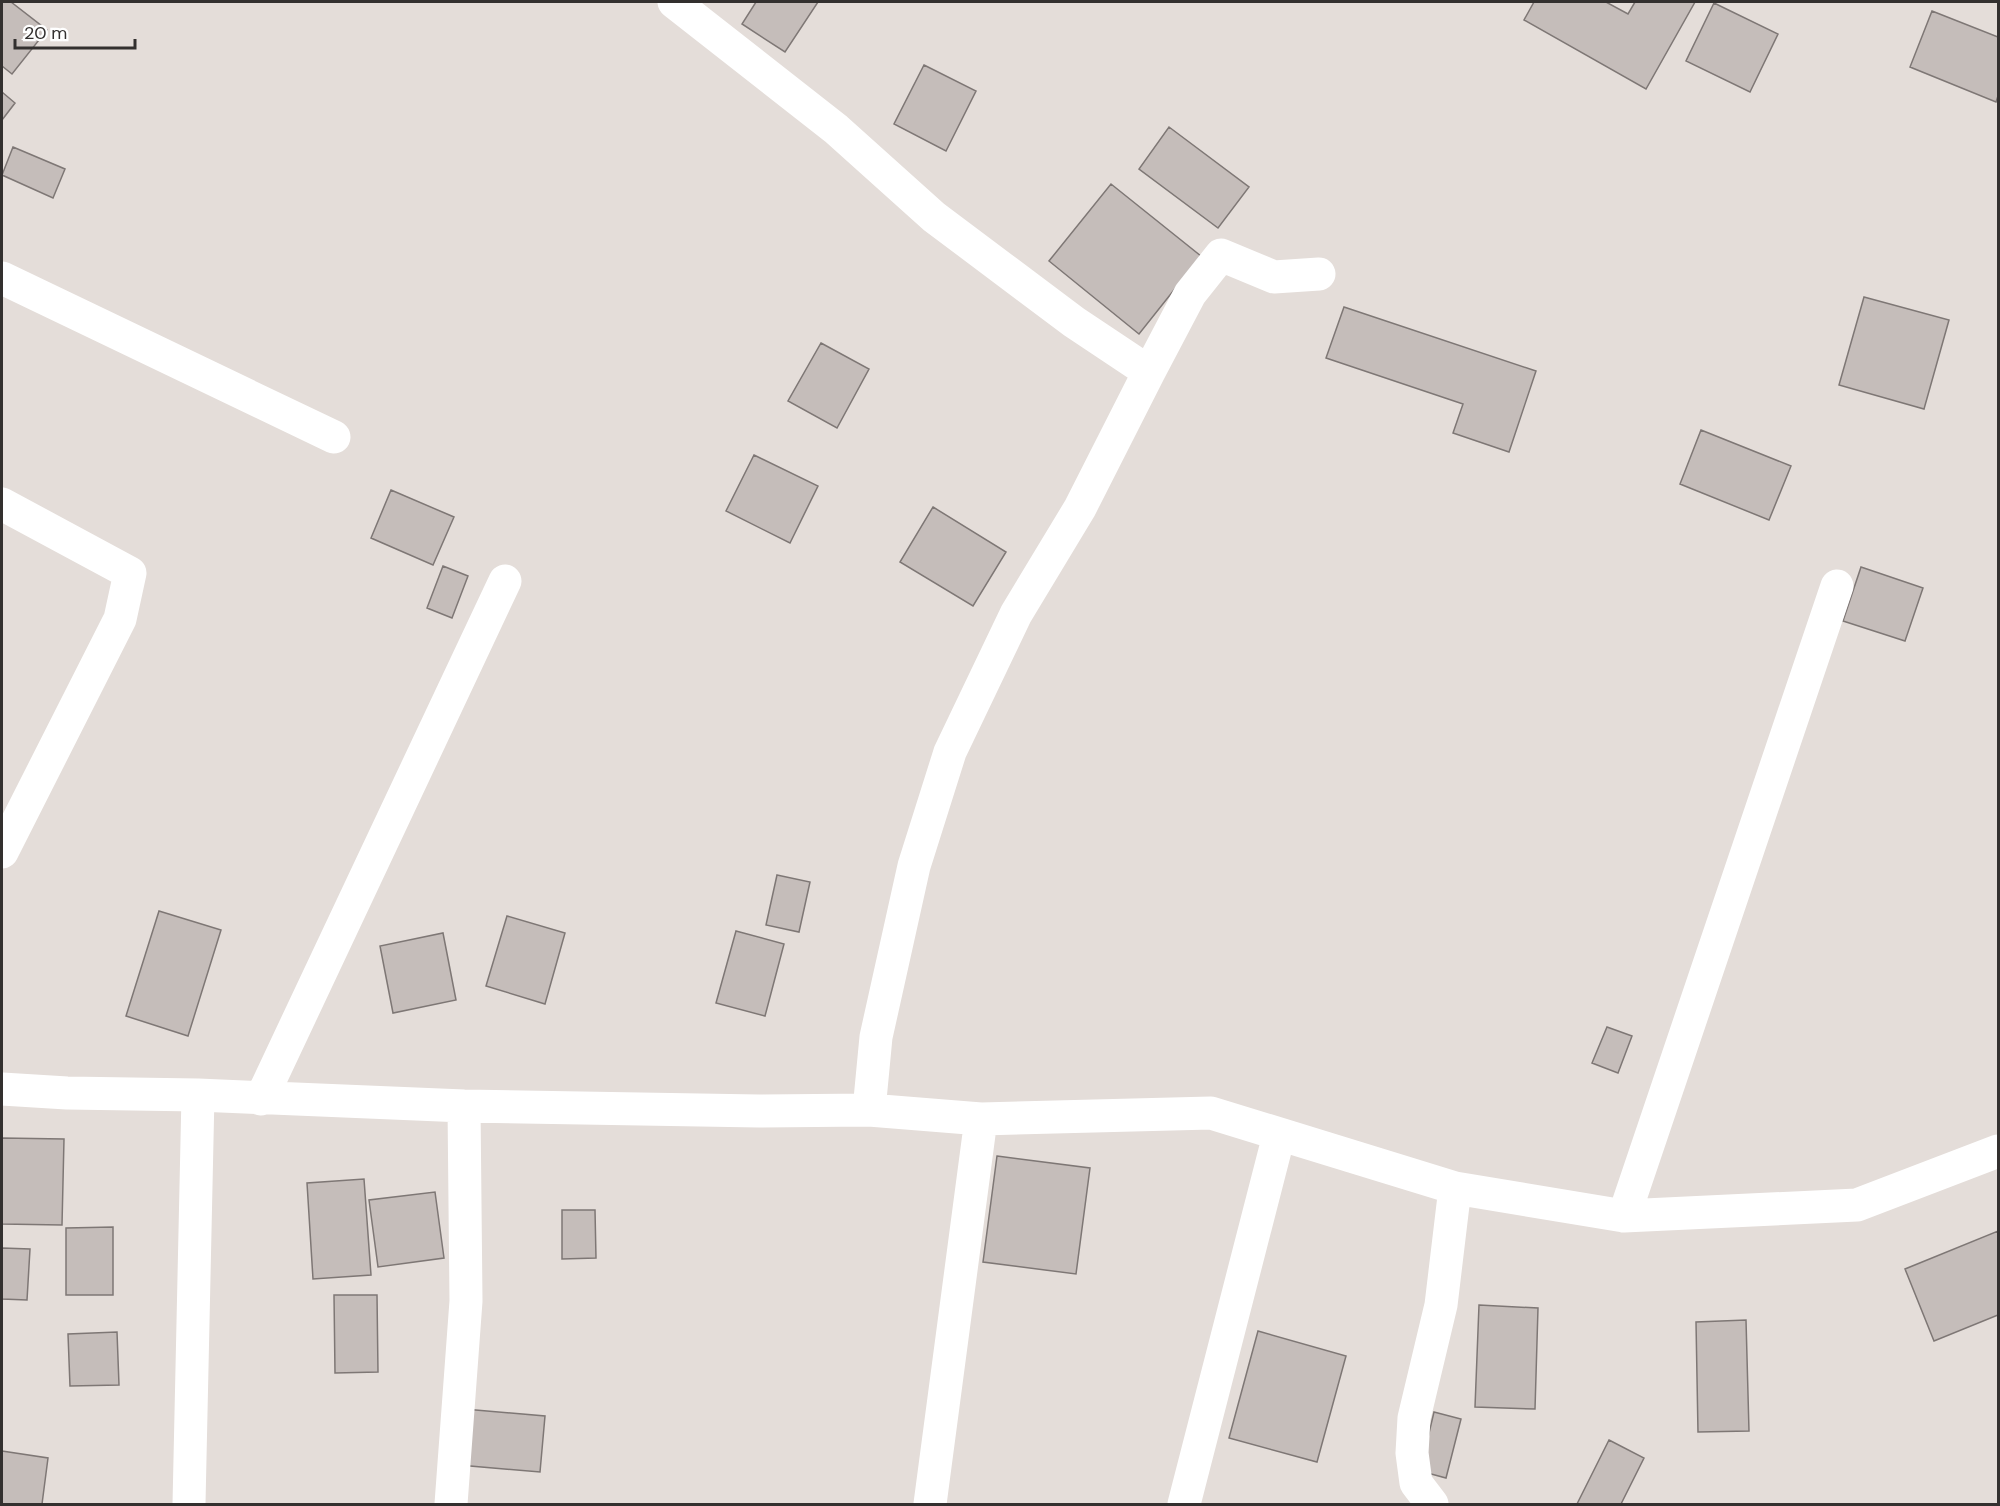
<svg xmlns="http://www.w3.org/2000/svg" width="2000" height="1506" font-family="'DM Sans',sans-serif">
  <rect width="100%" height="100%" fill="#e4ddd9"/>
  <path fill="#c5bdba" stroke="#7e7775" stroke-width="1.5" d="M 2,2 L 11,2 L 47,30 L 12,74 L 2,66 Z
    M 756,2 L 818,2 L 785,52 L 742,24 Z
    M 1534,2 L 1606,2 L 1628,14 L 1635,2 L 1695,2 L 1646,89 L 1524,20 Z
    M 1714,3 L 1778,34 L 1750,92 L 1686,61 Z
    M 1932,11 L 1998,37 L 1998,96 L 1996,102 L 1910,67 Z
    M 924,65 L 976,91 L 946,151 L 894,124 Z
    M 2,92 L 15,103 L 2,120 Z
    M 1169,127 L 1249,187 L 1218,228 L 1139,169 Z
    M 13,147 L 65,169 L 53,198 L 2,175 Z
    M 1111,184 L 1201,256 L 1139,334 L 1049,261 Z
    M 1864,297 L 1949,320 L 1924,409 L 1839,385 Z
    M 1344,307 L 1536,371 L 1509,452 L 1453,433 L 1463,404 L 1326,358 Z
    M 821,343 L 869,369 L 837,428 L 788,401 Z
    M 1701,430 L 1791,466 L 1769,520 L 1680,484 Z
    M 754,455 L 818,486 L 790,543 L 726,511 Z
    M 391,490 L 454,517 L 433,565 L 371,538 Z
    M 933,507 L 1006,552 L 973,606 L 900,562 Z
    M 443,566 L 468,576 L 452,618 L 427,608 Z
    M 1861,567 L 1923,588 L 1905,641 L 1843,621 Z
    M 777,875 L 810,882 L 799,932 L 766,925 Z
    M 159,911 L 221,930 L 188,1036 L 126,1016 Z
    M 507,916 L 565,933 L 545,1004 L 486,986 Z
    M 736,931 L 784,944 L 765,1016 L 716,1003 Z
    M 443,933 L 456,1000 L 393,1013 L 380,946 Z
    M 443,933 L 456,1000 L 393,1013 L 380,946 Z
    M 1607,1027 L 1632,1036 L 1618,1073 L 1592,1063 Z
    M 2,1138 L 64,1139 L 62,1225 L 2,1224 Z
    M 997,1156 L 1090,1168 L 1076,1274 L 983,1262 Z
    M 364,1179 L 371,1275 L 313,1279 L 307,1183 Z
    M 435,1192 L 444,1258 L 378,1267 L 369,1200 Z
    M 562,1210 L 595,1210 L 596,1258 L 562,1259 Z
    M 113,1227 L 113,1295 L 66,1295 L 66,1228 Z
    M 1998,1231 L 1998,1315 L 1934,1341 L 1905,1269 Z
    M 2,1248 L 30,1249 L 27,1300 L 2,1299 Z
    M 334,1295 L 377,1295 L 378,1372 L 335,1373 Z
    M 1479,1305 L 1538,1308 L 1535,1409 L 1475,1407 Z
    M 1746,1320 L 1749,1431 L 1698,1432 L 1696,1322 Z
    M 1258,1331 L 1346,1356 L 1317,1462 L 1229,1438 Z
    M 117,1332 L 119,1385 L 70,1386 L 68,1334 Z
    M 464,1409 L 545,1416 L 540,1472 L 459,1465 Z
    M 1434,1412 L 1461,1419 L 1446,1478 L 1420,1471 Z
    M 1609,1440 L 1644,1458 L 1621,1504 L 1577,1504 Z
    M 2,1451 L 48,1458 L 42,1504 L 2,1504 Z"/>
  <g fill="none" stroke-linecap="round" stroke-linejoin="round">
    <path stroke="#fff" stroke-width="33" d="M 674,2 L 836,129 L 934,217 L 1074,322 L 1149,372
      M 2,278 L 334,437
      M 2,504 L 130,573 L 120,619 L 2,852
      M 2,1089 L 67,1093 L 198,1095 L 464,1106 L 759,1111 L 869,1110 L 981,1119 L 1211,1113 L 1455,1188 L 1624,1216 L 1857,1205 L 1998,1151
      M 261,1099 L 505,581
      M 869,1110 L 876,1037 L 914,866 L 950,752 L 1016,614 L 1080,508 L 1149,372 L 1190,294 L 1221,255 L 1274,277 L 1319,274
      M 1624,1216 L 1837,586
      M 189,1504 L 198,1095
      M 451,1504 L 466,1301 L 464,1106
      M 930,1504 L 981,1119
      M 1184,1504 L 1279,1135
      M 1432,1504 L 1416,1483 L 1412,1453 L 1414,1418 L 1441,1305 L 1455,1188"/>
  </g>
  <rect width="2000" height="1506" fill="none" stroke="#33302f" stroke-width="6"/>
  <path d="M15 39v9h120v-9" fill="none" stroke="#33302f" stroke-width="3"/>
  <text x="24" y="39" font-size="18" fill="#33302f" stroke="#ffffff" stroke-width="4.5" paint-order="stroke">20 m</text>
</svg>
